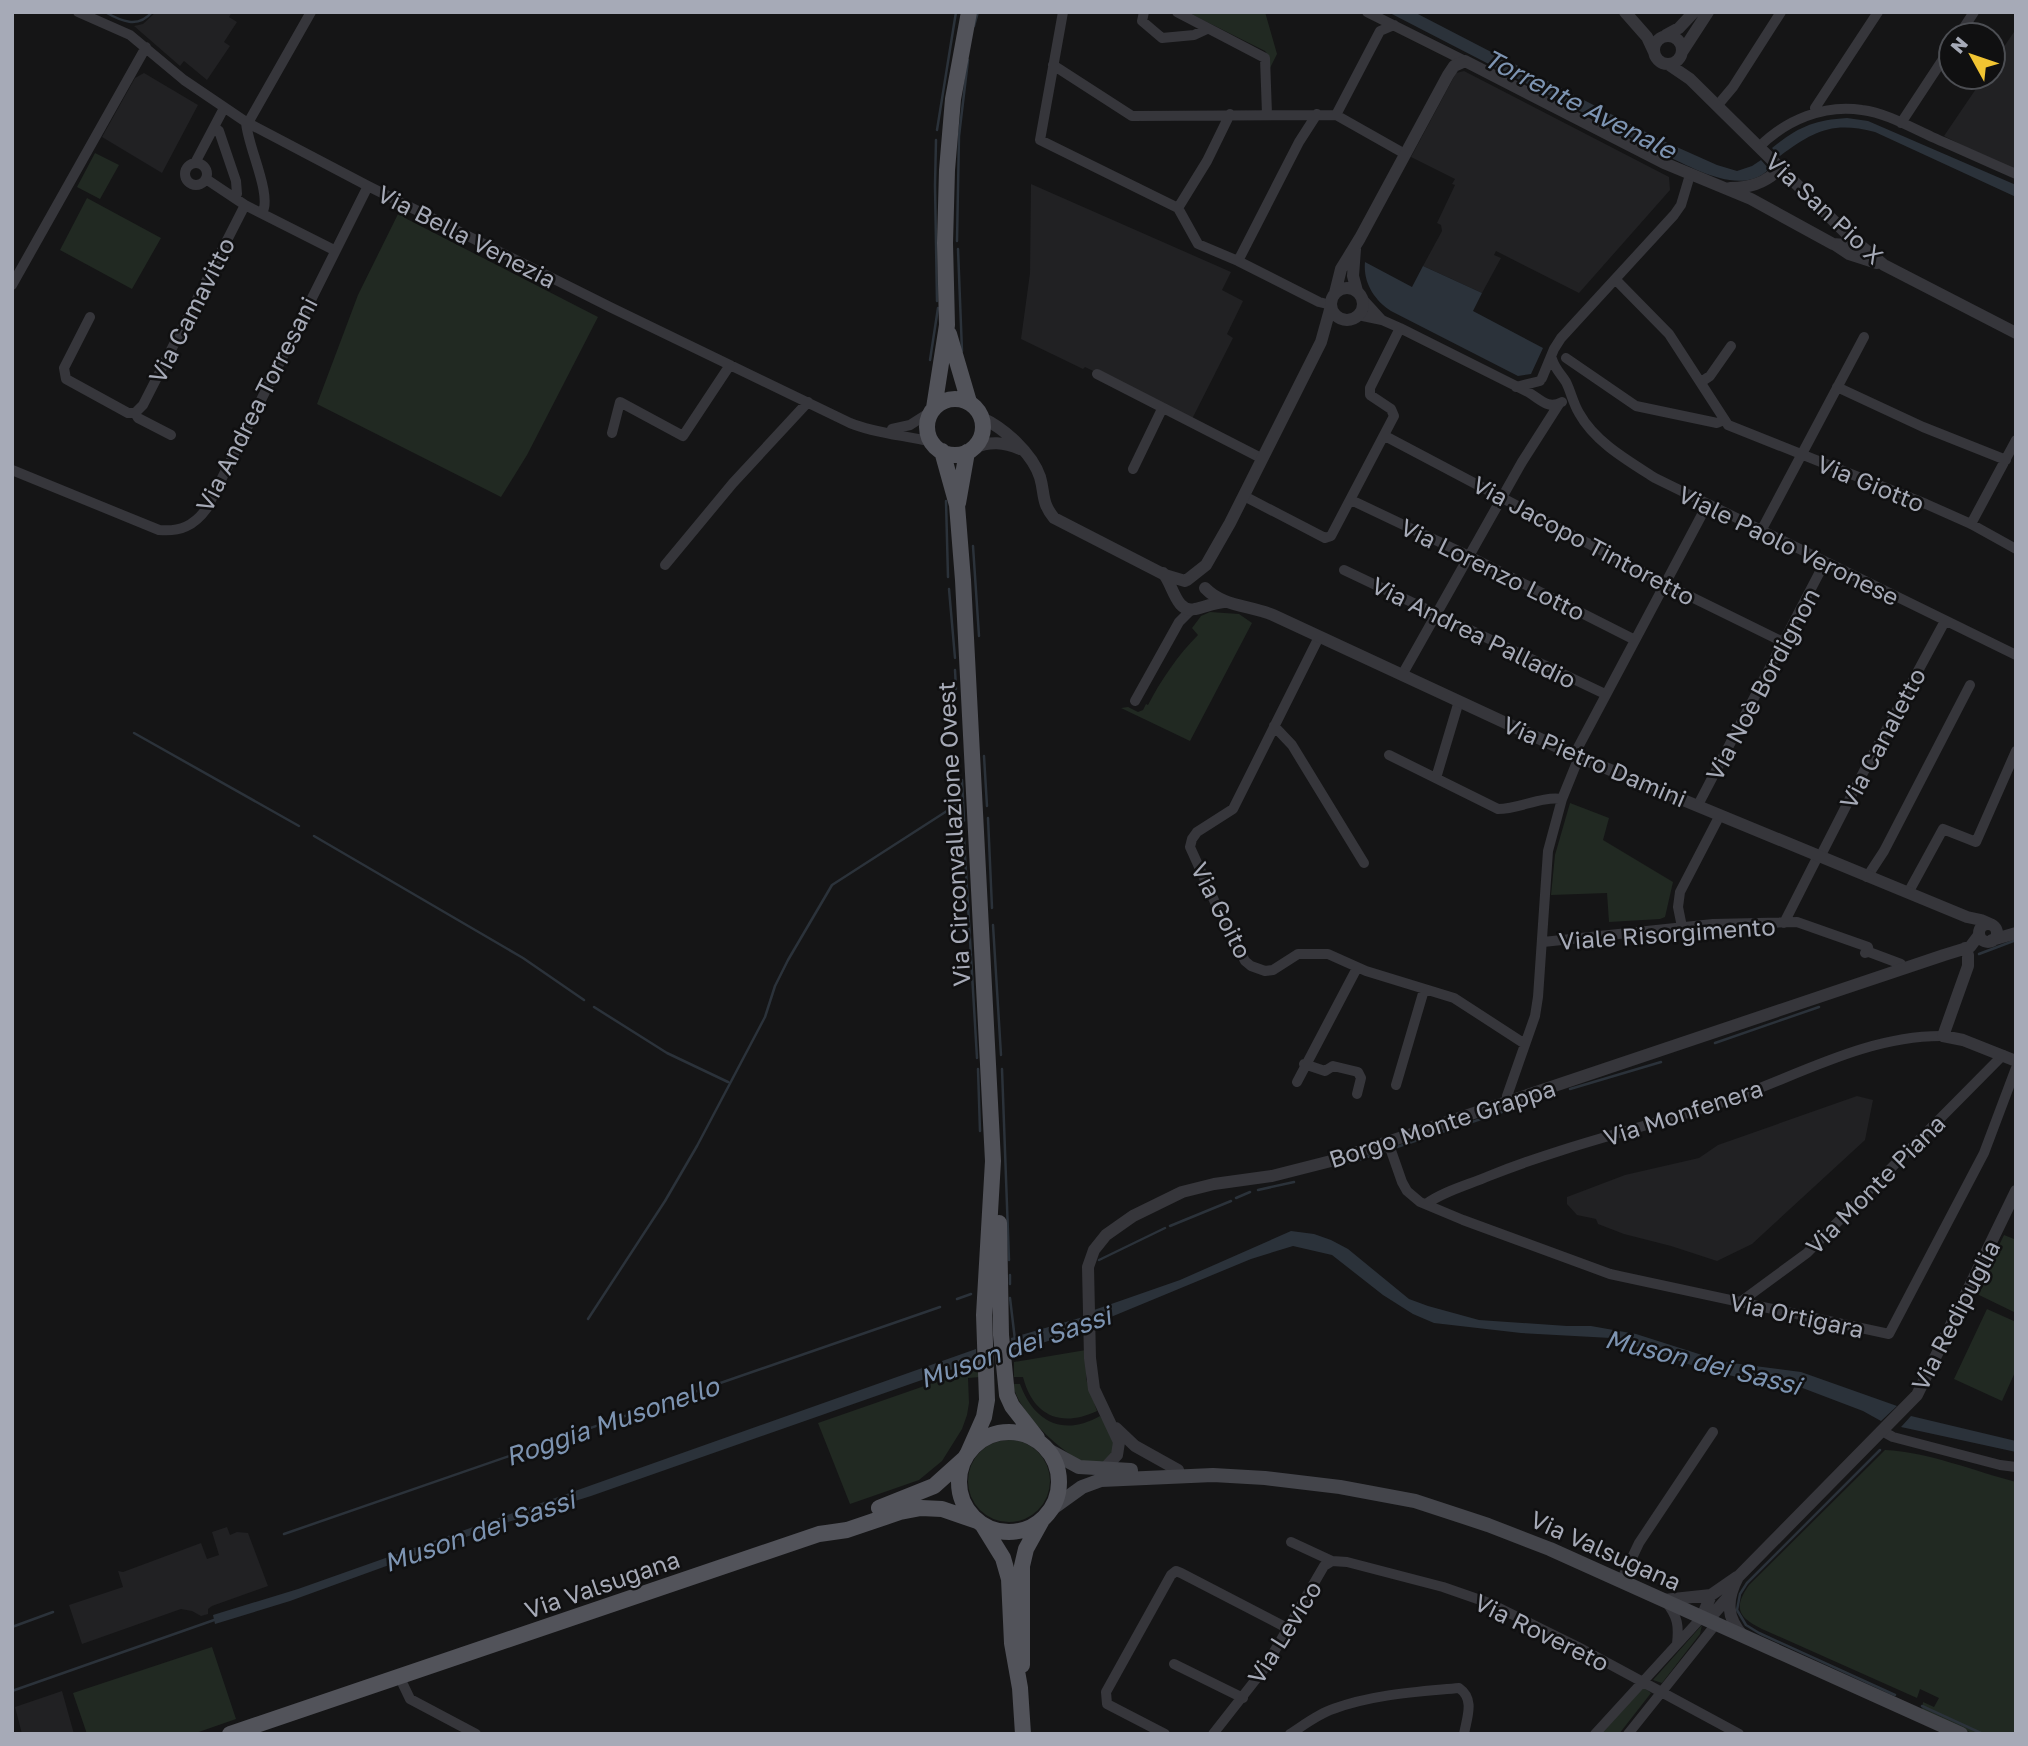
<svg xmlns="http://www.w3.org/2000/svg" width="2028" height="1746" font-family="'Golos Text',sans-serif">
  <rect width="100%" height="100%" fill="#151516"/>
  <path fill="#212123" d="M 156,12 L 232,12 L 229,17 L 237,22 L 224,42 L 230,46 L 207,80 L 184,61 L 180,66 L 134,26 L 143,24 Z
    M 2016,29 L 2016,173 L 1944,136 L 1984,77 L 1993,77 L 1993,63 Z
    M 1464,71 L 1669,177 L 1670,190 L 1579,293 L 1496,251 L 1494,255 L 1501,258 L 1482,293 L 1423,266 L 1442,231 L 1441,225 L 1437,223 L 1455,185 L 1452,184 L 1455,179 L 1411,157 L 1456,73 Z
    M 144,73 L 198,105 L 162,173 L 102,137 L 135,78 Z
    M 1031,184 L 1231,272 L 1222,290 L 1243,301 L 1227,334 L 1233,338 L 1192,419 L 1085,367 L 1083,369 L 1021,339 L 1030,273 Z
    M 1857,1096 L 1873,1100 L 1865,1140 L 1752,1244 L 1717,1261 L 1671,1246 L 1624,1234 L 1598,1224 L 1596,1219 L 1577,1215 L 1567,1204 L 1567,1197 L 1625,1175 L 1699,1158 L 1718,1145 Z
    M 227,1527 L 230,1535 L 237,1532 L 248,1533 L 268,1586 L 212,1606 L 208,1609 L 208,1614 L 201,1616 L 192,1611 L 181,1609 L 82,1644 L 69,1605 L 123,1587 L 118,1571 L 123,1572 L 201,1543 L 207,1559 L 219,1555 L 212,1532 Z
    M 62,1691 L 74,1734 L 22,1734 L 15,1707 Z"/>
  <path fill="#212922" d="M 1187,12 L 1265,12 L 1277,54 L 1268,72 L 1268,55 L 1265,51 Z
    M 95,153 L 119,165 L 100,199 L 77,187 Z
    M 87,198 L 161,238 L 132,289 L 60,250 Z
    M 399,212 L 405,218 L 598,317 L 527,455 L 501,497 L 317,404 L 358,295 Z
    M 1210,612 L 1239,614 L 1252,623 L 1190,741 L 1121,708 L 1128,707 L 1138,712 L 1143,710 L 1146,704 L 1148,705 C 1161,680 1178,655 1198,635 L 1192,628 L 1201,616 Z
    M 1570,803 L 1609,818 L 1603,840 L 1673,882 L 1665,917 L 1660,919 L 1609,922 L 1607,893 L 1551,895 L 1555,855 Z
    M 2004,1235 L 2014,1239 L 2016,1236 L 2016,1313 L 1979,1295 L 1977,1291 Z
    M 1987,1309 L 2016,1322 L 2016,1370 L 2002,1401 L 1954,1379 Z
    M 1086,1350 L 1086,1379 L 1097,1411 C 1061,1428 1033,1416 1023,1377 L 1014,1377 L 1014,1362 Z
    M 979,1367 L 980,1377 L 968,1378 L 969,1403 L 967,1415 L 962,1429 L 942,1461 L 919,1480 L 850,1504 L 818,1423 Z
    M 1012,1384 L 1020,1384 C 1034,1422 1063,1437 1100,1416 C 1112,1434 1121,1441 1107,1461 L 1084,1464 C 1055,1445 1023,1418 1012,1384 Z
    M968 1481a41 41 0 1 1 82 0a41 41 0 1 1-82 0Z
    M 1885,1450 C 1928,1452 1974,1471 2016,1482 L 2016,1734 L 1974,1734 L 1922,1710 L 1923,1702 L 1934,1707 L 1939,1698 L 1920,1689 L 1917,1698 L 1762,1629 C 1738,1617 1733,1608 1749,1585 Z
    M 1702,1625 L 1700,1634 L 1662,1683 L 1653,1680 Z
    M 212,1647 L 236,1719 L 193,1734 L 87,1734 L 73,1693 Z
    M 1643,1687 L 1651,1693 L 1619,1734 L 1601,1734 Z"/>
  <path fill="#2b323a" d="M 1388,12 L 1414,12 L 1661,140 L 1717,165 L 1737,171 L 1752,166 L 1761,160 L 1769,169 C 1742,197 1693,168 1665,155 Z
    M 1847,118 L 1868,121 L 2016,185 L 2016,197 L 1875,132 C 1832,121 1814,131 1780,156 L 1772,148 C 1798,127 1814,120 1847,118 Z
    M 1365,262 L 1412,287 L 1423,266 L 1482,293 L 1473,311 L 1543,348 L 1531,374 L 1518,376 L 1391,311 C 1374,300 1363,282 1365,262 Z
    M 1291,1231 L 1314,1234 L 1331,1240 L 1348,1249 L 1409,1299 L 1428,1306 L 1479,1320 L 1567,1326 L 1591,1326 L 1636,1334 L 1724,1362 L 1801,1372 L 1897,1406 L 1881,1421 L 1863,1411 L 1792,1384 L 1737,1377 L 1703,1369 L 1611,1338 L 1521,1333 L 1434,1323 L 1413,1314 L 1383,1295 L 1332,1255 L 1293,1246 L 1251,1259 L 1094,1324 L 1094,1310 L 1180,1280 Z
    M 1083,1317 L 1084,1328 L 1037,1345 L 1012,1350 L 1011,1338 Z
    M 976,1349 L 976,1361 L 591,1496 L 502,1524 L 290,1601 L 215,1624 L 213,1615 L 298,1589 Z
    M 1911,1416 L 2016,1441 L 2016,1452 L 1901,1427 Z"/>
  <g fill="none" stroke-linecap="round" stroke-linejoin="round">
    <path stroke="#2b323a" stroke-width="2.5" d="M 105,12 C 121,21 138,29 152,12
      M 974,26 L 978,12
      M 937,130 L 956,12
      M 936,140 L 935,185 L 937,301
      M 957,241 L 959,136 L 968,60
      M 958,249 L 962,351
      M 930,360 L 938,308
      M 946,501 L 948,577
      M 973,546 L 979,636
      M 949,589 L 955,658
      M 955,670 L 956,689
      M 134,733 L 299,826
      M 984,756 L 987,806
      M 962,780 L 964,821
      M 988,818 L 992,908
      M 314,836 L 523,958 L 584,1000
      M 964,838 L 977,1058
      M 993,925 L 1001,1055
      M 1979,954 L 2016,940
      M 594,1007 L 667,1053 L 728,1082
      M 1715,1043 L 1819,1007
      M 978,1069 L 980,1131
      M 1002,1069 L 1009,1260
      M 1570,1089 L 1661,1062
      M 1513,1108 L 1543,1098
      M 1397,1147 L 1508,1110
      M 1350,1163 L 1385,1151
      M 1258,1190 L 1294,1182
      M 1236,1198 L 1250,1192
      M 1170,1226 L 1231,1201
      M 1099,1260 L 1165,1228
      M 1010,1284 L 1010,1275
      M 1010,1298 L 1015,1340
      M 957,1299 L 971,1294
      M 588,1319 L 665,1201 L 697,1146 L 765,1017 L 775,986 L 788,960 L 832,885 L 950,809 L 963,797
      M 1880,1450 L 1747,1583 L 1740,1594 L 1737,1610 L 1746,1625 L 1759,1633 L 1895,1695
      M 284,1534 L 940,1307
      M 12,1627 L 53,1612
      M 12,1691 L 217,1619
      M 1922,1706 L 1983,1734"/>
    <path stroke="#36363b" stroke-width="10" d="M 78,12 L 130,35 L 184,80 L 246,122 L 368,186 L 612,308 L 850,423 C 877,434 904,435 932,442
      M 1063,12 L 1040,140 L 1178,208 L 1198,244 L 1238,261 L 1319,302 L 1331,305
      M 1144,12 L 1142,21 L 1162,38 L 1194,35 L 1207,29
      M 1177,12 L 1265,58 L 1267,114
      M 1367,12 L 1465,61
      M 1959,35 L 1974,12
      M 1053,65 L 1132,116 L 1336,115 L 1405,154
      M 1717,106 L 1733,87 L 1781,12
      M 1816,112 L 1815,108 L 1878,12
      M 1336,115 L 1380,31 L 1394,25
      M 246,122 C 247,145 273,196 262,213
      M 248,123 L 311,12
      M 1901,123 L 1951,47
      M 214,127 L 219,131 L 236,181 L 237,194 L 234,197
      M 1759,147 C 1786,120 1824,104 1862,110 C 1886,113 1910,127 1932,137 C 1960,149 1988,162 2016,174
      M185 174a11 11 0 1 1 22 0a11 11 0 1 1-22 0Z
      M 195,163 L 224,108
      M 206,179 L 245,205 L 334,250
      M 1178,208 L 1207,161 L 1230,114
      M 1238,261 L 1299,142 L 1317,114
      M 1616,280 L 1669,334 L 1728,425 L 1926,504 L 1971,524 L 2016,549
      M 12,285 L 146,47
      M 1361,297 L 1382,320
      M 1358,315 L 1382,320 L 1400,328 L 1528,392 C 1540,399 1548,410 1562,402
      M 90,317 L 64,368 L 66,379 L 128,413 L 135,413 L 143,405 L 245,205
      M 1566,358 L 1636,406 L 1717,423 L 1724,420
      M 1552,359 C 1555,369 1561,374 1566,382 C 1571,392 1573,403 1579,413 C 1595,442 1627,460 1655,478 L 2016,655
      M 1097,374 L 1261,458
      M 1542,378 L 1554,349 L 1561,338 L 1674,215 L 1681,205 L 1690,175
      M 1701,382 L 1710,376 L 1731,346
      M 1516,387 L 1540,381
      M 1837,387 L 1923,427 L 2006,460
      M 135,413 L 138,418 L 171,435
      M 892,429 L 910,425 L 932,411
      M 612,433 L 620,402 L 683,436 L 730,365
      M 1385,436 L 1665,584 L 1783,642
      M 1133,469 L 1162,409
      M 12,470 L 159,530 C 180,532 194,526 207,508 L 368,186
      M 1244,496 L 1325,538 L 1331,536 L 1394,416 L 1391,409 L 1370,395 L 1370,388 L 1400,328
      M 1351,500 L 1469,556 L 1635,640
      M 1971,524 L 2016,440
      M 1761,531 L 1864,337
      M 665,565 L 733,483 L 808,402
      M 1344,570 L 1605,694
      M 1319,637 L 1233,809 L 1197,832 L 1192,839 L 1190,847 L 1218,909 L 1245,961 L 1251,966 L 1265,971 L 1273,970 L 1298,954 L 1328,954 L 1366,971 L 1454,998 L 1525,1044
      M 1402,675 L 1522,462 L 1559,404
      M 1135,701 L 1179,622 L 1191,610
      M 1274,726 L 1292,745 L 1364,863
      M 1389,755 L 1498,809 C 1519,809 1541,796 1562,799
      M 1574,755 L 1707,505
      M 1436,778 L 1459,701
      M 1698,805 L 1825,562
      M 1820,857 L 1864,771 L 1945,621
      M 1867,877 L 1884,851 L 1970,685
      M 1908,893 L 1943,829 L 1976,842 L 2016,751
      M 1784,923 L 1818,856
      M 1682,927 L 1678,907 L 1680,892 L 1720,815
      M 1543,942 L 1713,924 L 1797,922 L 1868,947 L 1869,952
      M 1865,953 L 1869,952 L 1901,964 L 1902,969
      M 1304,1064 L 1325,1071 L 1333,1066 L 1358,1072 L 1361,1078 L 1357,1094
      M 1297,1082 L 1357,968
      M 1396,1085 L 1424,990
      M 1507,1101 L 1507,1096 L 1535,1016 L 1538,997 L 1548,851 L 1562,799 L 1579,757
      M 1388,1142 L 1402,1182 L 1407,1191 L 1420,1202 L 1463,1220 L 1610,1274 L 1889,1334 L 1984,1153 L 2016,1068
      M 1426,1204 C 1444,1191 1468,1185 1489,1176 C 1561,1147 1637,1129 1711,1106 C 1787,1082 1862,1035 1943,1036
      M 1739,1303 L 1807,1253 L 2003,1055
      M 1882,1431 L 1893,1437 L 2000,1465 L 2016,1467
      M 1291,1542 L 1332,1561
      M 1621,1581 L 1639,1543 L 1713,1432
      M 1666,1602 C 1678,1617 1679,1626 1677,1644
      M 1174,1664 L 1243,1698
      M 399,1676 L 410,1699 L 476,1734
      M 1165,1734 L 1107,1704 L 1106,1692 L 1171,1575 L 1176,1571 L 1181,1573 L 1287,1628
      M 1213,1734 L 1264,1669 L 1324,1566 L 1332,1561 L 1347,1562 L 1443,1587 L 1489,1603 L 1578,1647 L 1739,1734
      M 1290,1734 C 1304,1725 1318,1714 1333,1709 C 1374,1694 1417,1692 1459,1688 C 1475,1699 1467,1717 1464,1734
      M 1595,1734 L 1702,1617
      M 1628,1734 L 1716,1624"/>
    <path stroke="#36363b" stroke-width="12" d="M 1625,12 L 1647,37 L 1654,52
      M 1666,35 L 1679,28 L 1694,12
      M1654 50a14 14 0 1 1 28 0a14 14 0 1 1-28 0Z
      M 1682,52 L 1708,12
      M 1668,64 L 1690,79 L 1849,236 L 1884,265 L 2016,333
      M 1730,188 C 1750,188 1766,183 1780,168
      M 1834,244 L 1849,254 L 1877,263
      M 1355,249 L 1353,276 L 1357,291
      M1331 304a16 16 0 1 1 32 0a16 16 0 1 1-32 0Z
      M 1335,293 L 1341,269 L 1360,238 L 1448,75 L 1454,66 L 1465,61 L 1664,163 L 1751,199 L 1833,244 L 1845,245 L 1849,236
      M 982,418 C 1004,428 1032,453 1040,477 C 1045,494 1041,502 1054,518 L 1165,575 L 1185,581
      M 973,448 C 990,441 1004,442 1020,449
      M 1163,573 C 1173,584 1176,614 1195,609 C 1205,607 1213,603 1224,602
      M 1187,580 L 1206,565 L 1230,523 L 1321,342 L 1331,306
      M 1205,588 C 1223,607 1250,605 1273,615 L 1579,757 L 1967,917 L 1981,920 L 1990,924
      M1979 933a9 9 0 1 1 18 0a9 9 0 1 1-18 0Z
      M 1992,940 L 2016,933
      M 1965,948 L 1968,955 L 1968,966 L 1943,1036 L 1963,1040 L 2016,1061
      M 1116,1428 L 1135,1446 L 1178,1470
      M 1104,1469 L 1117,1455 L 1119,1442 L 1094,1389 L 1090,1358 L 1088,1267 L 1094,1250 L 1106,1235 L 1133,1216 L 1182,1192 L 1214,1184 L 1272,1176 L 1331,1161 L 1944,955 L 1970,947 L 1979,935
      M 1664,1600 L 1711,1595 L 1737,1577
      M 1702,1617 L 1711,1595
      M 1708,1620 L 1730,1595
      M 1743,1636 C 1726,1617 1726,1600 1738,1577 L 1917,1395 L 2016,1191"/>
    <path stroke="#44454b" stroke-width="14" d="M 1046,1449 L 1079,1467 L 1131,1470
      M 1050,1510 L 1082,1487 L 1101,1480 L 1213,1475 L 1265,1478 L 1340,1487 L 1415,1501 L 1488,1525 L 1550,1549 L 1961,1734"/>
    <path stroke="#52535a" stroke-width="16" d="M 949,334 L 969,402
      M927 427a28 28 0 1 1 56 0a28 28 0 1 1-56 0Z
      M 934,408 L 947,325 L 945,243 L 947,170 L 953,99 L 969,12
      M 942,451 L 957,505 L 963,580 L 993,1161 L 984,1315 L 987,1400 L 984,1417 L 968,1453
      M 958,503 L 967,452
      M 999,1223 L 1001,1335 L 1007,1395 L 1012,1406 L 1037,1438
      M959 1482a50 50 0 1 1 100 0a50 50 0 1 1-100 0Z
      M 879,1508 L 934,1486 L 964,1459
      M 982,1524 L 1003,1558 L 1009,1579 L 1012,1643 L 1020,1688 L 1023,1734
      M 1022,1665 L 1022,1566 L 1026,1549 L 1042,1520
      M 230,1734 L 819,1534 L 847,1530 L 900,1512 L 921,1508 L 942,1509 L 977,1521"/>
  </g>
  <g text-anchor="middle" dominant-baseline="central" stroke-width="5" stroke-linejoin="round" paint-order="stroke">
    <g font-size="24" fill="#a6aab7" stroke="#101011">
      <text transform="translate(1825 208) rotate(43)">Via San Pio X</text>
      <text transform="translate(467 236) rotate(27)">Via Bella Venezia</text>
      <text transform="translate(191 310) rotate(-63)">Via Camavitto</text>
      <text transform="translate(256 404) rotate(-63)">Via Andrea Torresani</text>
      <text transform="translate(1871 483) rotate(22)">Via Giotto</text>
      <text transform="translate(1584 540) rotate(28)">Via Jacopo Tintoretto</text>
      <text transform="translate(1789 545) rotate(26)">Viale Paolo Veronese</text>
      <text transform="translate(1493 569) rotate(26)">Via Lorenzo Lotto</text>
      <text transform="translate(1474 632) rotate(26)">Via Andrea Palladio</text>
      <text transform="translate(1762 684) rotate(-62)">Via Noè Bordignon</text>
      <text transform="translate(1882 738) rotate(-62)">Via Canaletto</text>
      <text transform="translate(1595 761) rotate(23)">Via Pietro Damini</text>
      <text transform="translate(953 834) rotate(-93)">Via Circonvallazione Ovest</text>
      <text transform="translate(1222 910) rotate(63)">Via Goito</text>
      <text transform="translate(1667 933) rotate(-4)">Viale Risorgimento</text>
      <text transform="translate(1683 1112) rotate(-18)">Via Monfenera</text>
      <text transform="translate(1442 1123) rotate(-18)">Borgo Monte Grappa</text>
      <text transform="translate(1875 1184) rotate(-45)">Via Monte Piana</text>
      <text transform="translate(1797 1315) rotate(12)">Via Ortigara</text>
      <text transform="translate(1955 1315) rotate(-63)">Via Redipuglia</text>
      <text transform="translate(1606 1550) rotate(24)">Via Valsugana</text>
      <text transform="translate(602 1584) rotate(-19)">Via Valsugana</text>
      <text transform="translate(1284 1632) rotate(-58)">Via Levico</text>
      <text transform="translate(1542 1632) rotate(26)">Via Rovereto</text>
    </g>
    <g font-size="26" font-style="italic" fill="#7d94b2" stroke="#101011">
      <text transform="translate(1580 104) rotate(27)">Torrente Avenale</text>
      <text transform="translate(1015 1347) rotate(-19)">Muson dei Sassi</text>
      <text transform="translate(1703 1362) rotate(14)">Muson dei Sassi</text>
      <text transform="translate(612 1421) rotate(-19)">Roggia Musonello</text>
      <text transform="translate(479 1531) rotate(-19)">Muson dei Sassi</text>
    </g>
  </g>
  <rect width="2028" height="1746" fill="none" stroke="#a6aab7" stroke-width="28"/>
  <g transform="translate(1972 56) rotate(310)"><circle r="33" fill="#101011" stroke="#4c4e53" stroke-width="2"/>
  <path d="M0-5L12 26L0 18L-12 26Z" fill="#f1c432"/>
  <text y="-10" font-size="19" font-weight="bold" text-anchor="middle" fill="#a6aab7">N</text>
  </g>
</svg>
